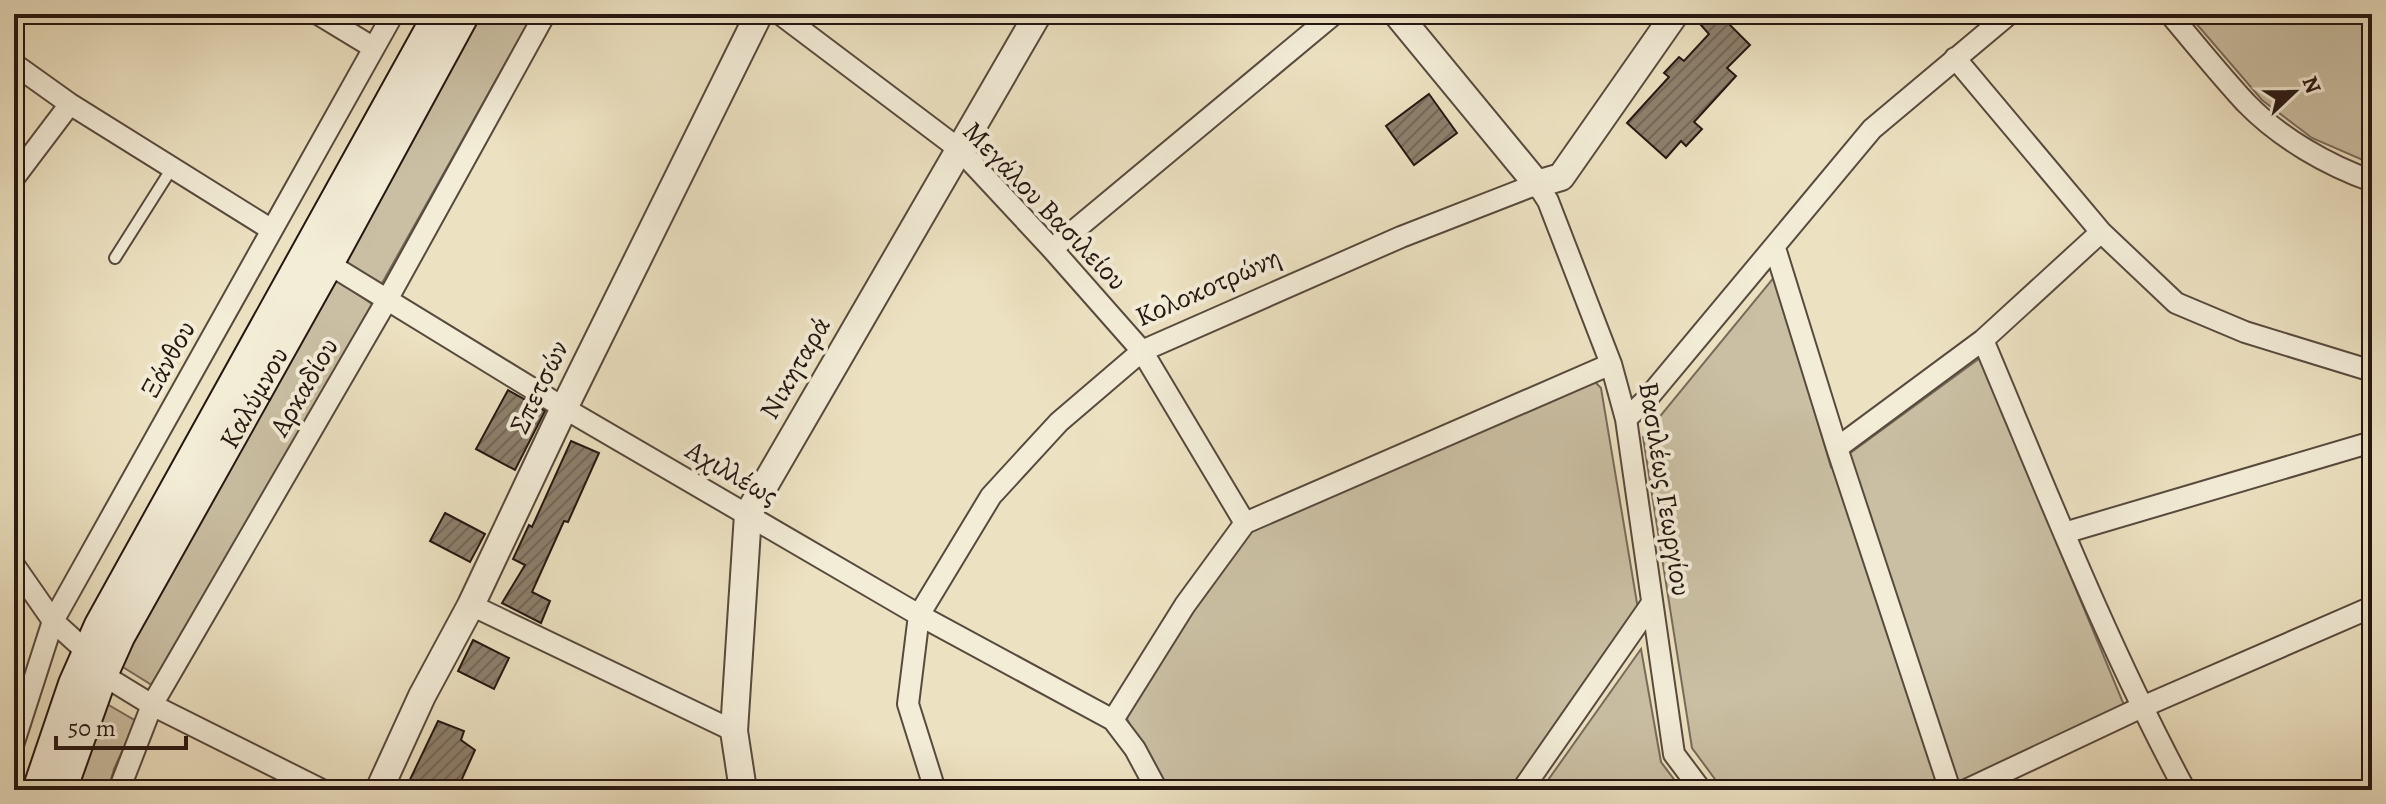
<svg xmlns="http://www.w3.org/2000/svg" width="2386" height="804" font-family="Alegreya,serif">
  <defs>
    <pattern id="building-hatch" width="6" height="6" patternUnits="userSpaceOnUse" patternTransform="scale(2)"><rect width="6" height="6" fill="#8d806d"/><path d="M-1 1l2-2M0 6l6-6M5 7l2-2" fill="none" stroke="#736858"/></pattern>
  </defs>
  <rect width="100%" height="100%" fill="#ece1c1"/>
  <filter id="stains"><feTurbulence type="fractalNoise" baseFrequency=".0025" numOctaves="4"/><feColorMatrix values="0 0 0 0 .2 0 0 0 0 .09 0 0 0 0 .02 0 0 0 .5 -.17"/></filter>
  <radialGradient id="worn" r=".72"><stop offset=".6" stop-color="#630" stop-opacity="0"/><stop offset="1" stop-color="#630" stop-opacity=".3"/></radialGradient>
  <path fill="#cabfa3" stroke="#786b5a" stroke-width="2" d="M 474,14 L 533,14 L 381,285 L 340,258 Z
    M 2188,14 L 2372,14 L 2372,164 L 2312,138 L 2262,100 Z
    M 329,275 L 372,304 L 155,687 L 118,664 Z
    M 1775,276 L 1831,467 L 1980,358 L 2124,705 L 1941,790 L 1723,790 L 1692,748 L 1643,437 Z
    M 1594,381 L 1601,388 L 1638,609 L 1512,790 L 1165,790 L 1127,719 L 1135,693 L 1249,531 Z
    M 1641,649 L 1661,762 L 1682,790 L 1541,790 Z
    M 100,700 L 136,721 L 114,769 L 108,790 L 74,790 Z"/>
  <path fill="url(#building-hatch)" stroke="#261711" stroke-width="2" d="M 1691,14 L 1719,14 L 1750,45 L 1727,68 L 1736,76 L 1694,122 L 1702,129 L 1686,146 L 1681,141 L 1666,158 L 1627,123 L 1669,77 L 1664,73 L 1679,57 L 1684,61 L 1709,34 Z
    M 1429,94 L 1457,133 L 1414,165 L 1386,126 Z
    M 508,390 L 545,411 L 515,470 L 476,449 Z
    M 571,441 L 599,453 L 568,522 L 564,521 L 532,592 L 550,601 L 541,623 L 502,603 L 525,565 L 513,559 L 529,525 L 532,527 Z
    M 445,513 L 485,534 L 470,562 L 430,541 Z
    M 473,640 L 509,658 L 494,689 L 458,671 Z
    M 438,721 L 464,731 L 461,740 L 475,750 L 457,790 L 405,790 Z"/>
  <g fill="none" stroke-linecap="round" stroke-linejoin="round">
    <g stroke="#584a3d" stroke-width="14">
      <path id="service" d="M 115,258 L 172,168"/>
    </g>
    <g stroke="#584a3d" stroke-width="24">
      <path id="minor" d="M 318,14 L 374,48
        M 780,14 L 959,149 L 1052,249 L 1142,351 L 1245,523
        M 2170,14 C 2195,44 2220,75 2246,103 C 2280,138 2327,165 2372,181
        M 1955,58 L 2101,232 L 2176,303 L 2245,332 L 2372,371
        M 14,64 L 70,104 L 272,230
        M 14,178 L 70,104
        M 1775,248 L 1837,448 L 1950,790
        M 1052,249 L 1334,14
        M 329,264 L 564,408 L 919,615 L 1113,720 L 1135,749 L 1157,790
        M 1983,340 C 2047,492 2107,645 2185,790
        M 1626,419 L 1647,399 L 1872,129 L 2009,14
        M 1837,448 L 1983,340 L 2101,232
        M 2064,533 L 2372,442
        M 14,565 L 53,621 L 86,651
        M 471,605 L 734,731
        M 103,675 L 152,705 L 322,790
        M 1113,720 L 1185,605 L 1245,523 L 1611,364
        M 14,742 L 53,621 L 393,14
        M 119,790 L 152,705 L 387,300 L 545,14
        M 935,790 L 908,704 L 919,615 L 991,496 L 1059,422 L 1142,351 L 1401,237 L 1537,184 L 1548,201 L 1611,364 L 1626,419 L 1674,754 L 1701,790
        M 1522,790 L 1652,603
        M 1966,790 L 2140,708 L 2372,607"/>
    </g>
    <g stroke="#584a3d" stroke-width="30">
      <path id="tertiary" d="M 1397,14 L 1537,184 L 1561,177 L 1675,14
        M 379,790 L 422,696 L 471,605 L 564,408 L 759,14
        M 743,790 L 734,731 L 748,514 L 1038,14"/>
    </g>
    <g stroke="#261711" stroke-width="32">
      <g id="secondary">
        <path d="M 37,790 L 73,684 L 99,625 L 438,14"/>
        <path id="s1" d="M 62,790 L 103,675 L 120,637 L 329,264 L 465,14"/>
      </g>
    </g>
    <use href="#service" stroke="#f3ecd7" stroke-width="10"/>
    <use href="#minor" stroke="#f3ecd7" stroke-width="20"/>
    <use href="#tertiary" stroke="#f3ecd7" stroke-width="26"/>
    <use href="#secondary" stroke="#f3ecd7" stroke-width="28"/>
  </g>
  <g text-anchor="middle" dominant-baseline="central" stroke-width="8" stroke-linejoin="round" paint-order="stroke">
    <g font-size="28" fill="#261711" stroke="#f3ecd7">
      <text transform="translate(1045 206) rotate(46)">Μεγάλου Βασιλείου</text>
      <text transform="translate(1208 287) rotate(-24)">Κολοκοτρώνη</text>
      <text transform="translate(168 359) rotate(-61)">Ξάνθου</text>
      <text transform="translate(795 368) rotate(-60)">Νικηταρά</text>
      <text transform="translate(304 387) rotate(-60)">Αρκαδίου</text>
      <text transform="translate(539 387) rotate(-64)">Σπετσών</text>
      <text stroke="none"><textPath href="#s1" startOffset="438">Καλύμνου</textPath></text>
      <text transform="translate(732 473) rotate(30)">Αχιλλέως</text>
      <text transform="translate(1665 489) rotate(81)">Βασιλέως Γεωργίου</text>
    </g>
  </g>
  <rect width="2386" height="804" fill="none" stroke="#ece1c1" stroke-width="48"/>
  <rect x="16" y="16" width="2354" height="772" fill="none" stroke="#261711" stroke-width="4"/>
  <rect x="24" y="24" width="2338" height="756" fill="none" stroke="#261711" stroke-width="2"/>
  <g transform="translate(2294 92) rotate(68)" stroke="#f3ecd7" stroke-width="6" paint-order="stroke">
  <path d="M0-6L14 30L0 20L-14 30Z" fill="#261711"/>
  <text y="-12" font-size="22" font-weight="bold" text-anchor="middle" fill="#261711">N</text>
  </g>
  <path d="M56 736v12h130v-12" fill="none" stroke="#261711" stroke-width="4"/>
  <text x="68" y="736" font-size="24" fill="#261711" stroke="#f3ecd7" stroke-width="6" paint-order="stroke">50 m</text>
  <rect width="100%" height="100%" filter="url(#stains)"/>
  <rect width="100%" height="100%" fill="url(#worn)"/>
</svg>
